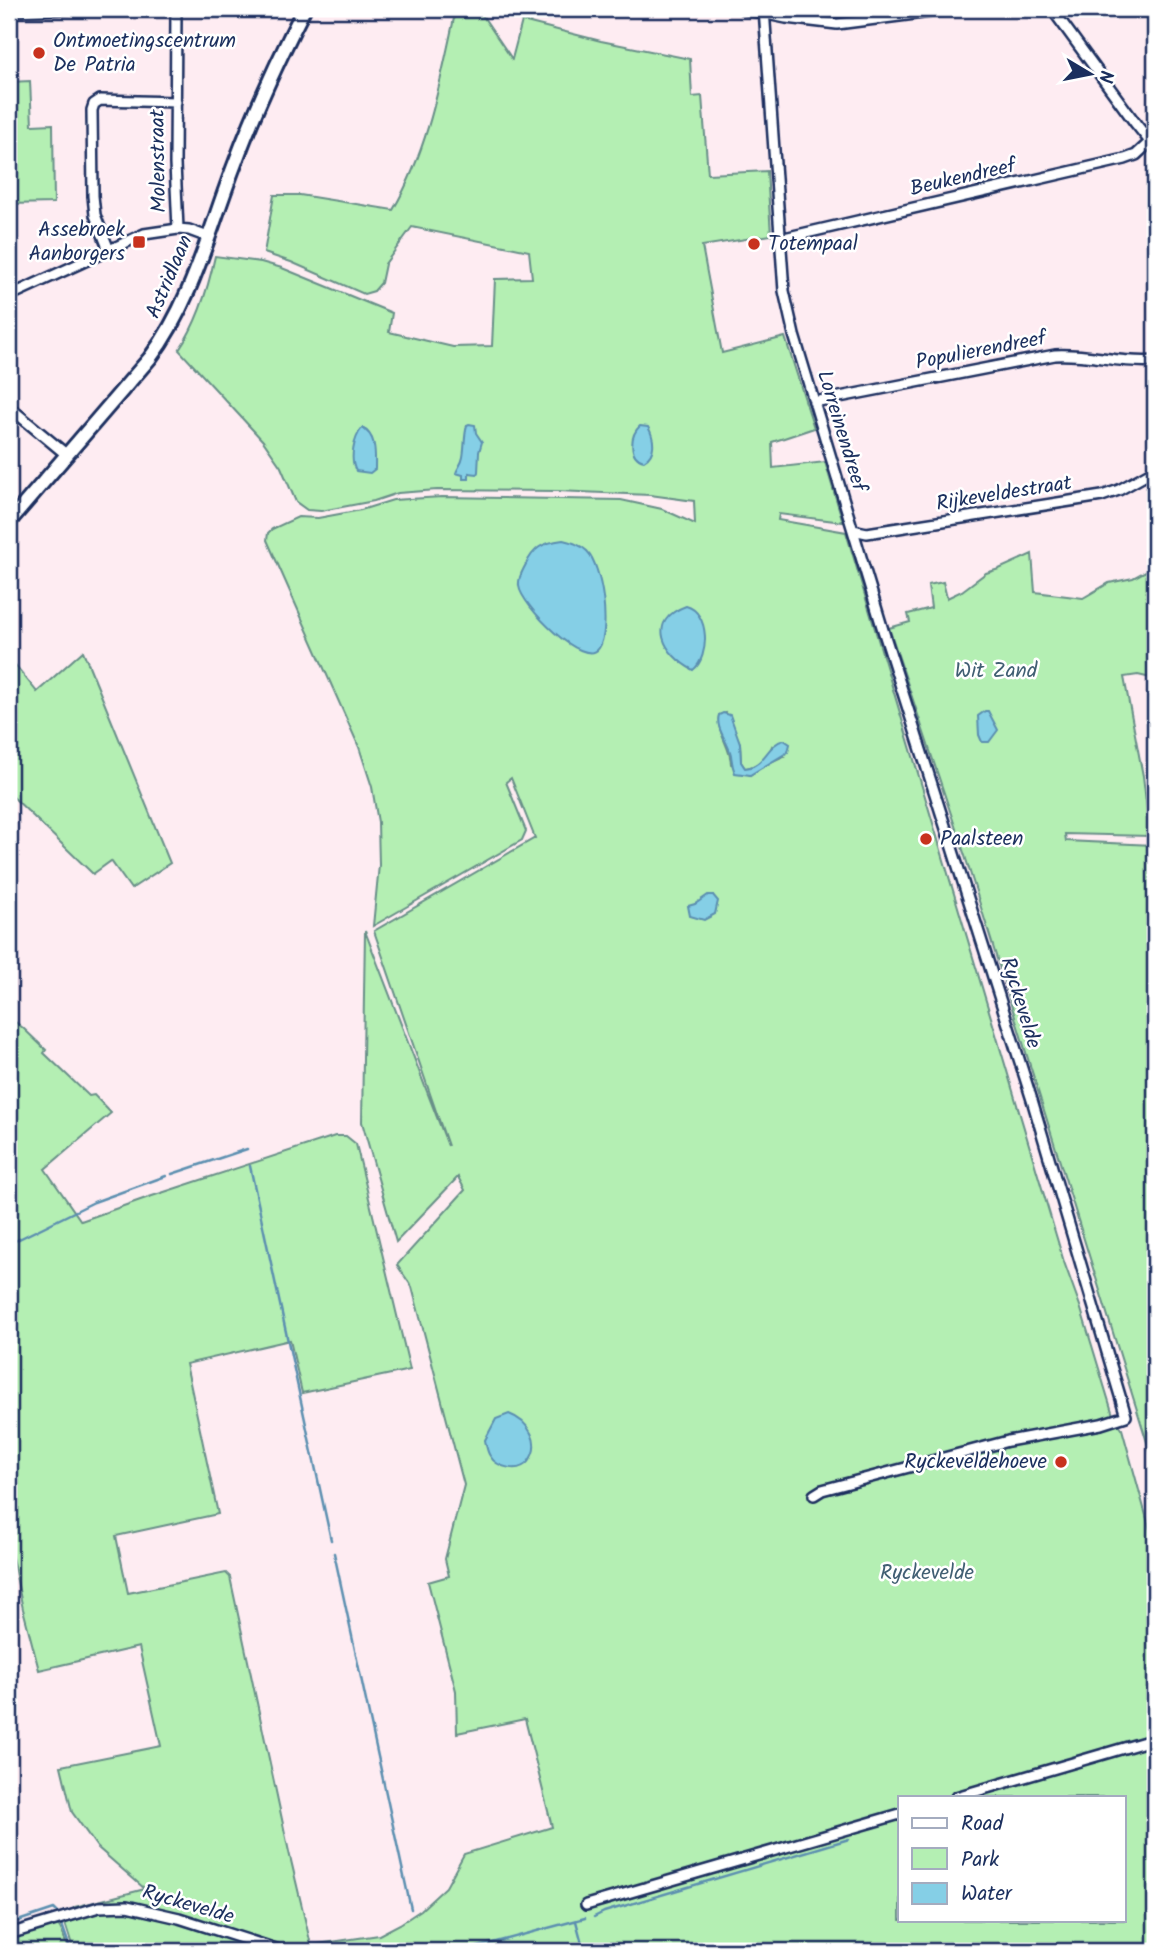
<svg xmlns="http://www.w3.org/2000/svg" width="1164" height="1960" font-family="Kalam,sans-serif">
  <rect width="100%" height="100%" fill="#feecf2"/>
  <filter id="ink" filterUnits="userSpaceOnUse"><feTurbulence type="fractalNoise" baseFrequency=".0143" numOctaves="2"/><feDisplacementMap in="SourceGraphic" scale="14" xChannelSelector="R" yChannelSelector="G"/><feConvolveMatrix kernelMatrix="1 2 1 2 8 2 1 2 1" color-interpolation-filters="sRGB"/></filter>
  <g filter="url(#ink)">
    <path fill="#b4efb3" stroke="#688f88" stroke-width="2" fill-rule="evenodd" d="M 456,9 L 478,9 L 512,59 L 522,21 L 601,41 L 690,59 L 692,97 L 702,96 L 708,174 L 767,171 L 771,235 L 702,246 L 722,353 L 785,337 L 814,428 L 772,442 L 773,468 L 825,462 L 843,522 L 779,514 L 778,520 L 846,532 L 1064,1262 L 1080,1306 L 1113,1415 L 1122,1429 L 1155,1548 L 1155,1951 L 74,1951 L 64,1920 L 75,1907 L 145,1889 L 97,1847 L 72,1812 L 61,1766 L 161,1746 L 139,1647 L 39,1670 L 23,1609 L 9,1543 L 9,1017 L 23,1028 L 46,1050 L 44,1053 L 89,1096 L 94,1095 L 111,1113 L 45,1169 L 81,1221 L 146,1198 L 335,1136 L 346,1136 L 356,1144 L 410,1370 L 302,1393 L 290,1340 L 186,1364 L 218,1514 L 116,1536 L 128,1593 L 226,1573 L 230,1577 L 289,1852 L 311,1945 L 379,1935 L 400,1924 L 421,1910 L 446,1887 L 464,1854 L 552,1827 L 525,1719 L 457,1733 L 456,1691 L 428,1582 L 449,1576 L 445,1559 L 464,1485 L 412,1287 L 397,1265 L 465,1190 L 458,1177 L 396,1242 L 362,1122 L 365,931 L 448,1146 L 374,931 L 535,838 L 511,778 L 506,782 L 526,831 L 522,840 L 373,926 L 379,865 L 378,822 L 372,787 L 359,747 L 267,540 L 268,533 L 272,529 L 298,517 L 318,518 L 361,510 L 393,500 L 442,497 L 621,500 L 662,509 L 695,524 L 694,501 L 650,495 L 557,491 L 437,490 L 398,493 L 374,501 L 321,511 L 307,510 L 296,502 L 281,467 L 263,441 L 179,350 C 198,322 208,289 215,256 L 261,262 L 282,268 L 392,313 L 389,332 L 453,347 L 492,346 L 495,279 L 532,278 L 529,251 L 412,227 L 385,264 L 381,283 L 374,291 L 364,294 L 291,262 L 264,253 L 274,195 L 300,195 L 393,210 C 429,149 441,77 456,9 ZM 726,713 L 740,743 L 741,762 L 745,768 C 756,767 768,757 772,746 L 784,756 L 764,765 L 750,775 L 731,764 C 731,747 716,732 719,715 ZM 900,1797 L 1124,1797 L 1124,1920 L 900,1920 Z
      M 30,81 L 32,125 L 53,124 L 54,203 L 9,204 L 9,82 Z
      M 1032,554 L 1035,592 L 1083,598 L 1109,583 L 1133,578 L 1155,566 L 1155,679 L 1138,675 L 1124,677 L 1143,776 L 1150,836 L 1065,834 L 1066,841 L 1153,845 L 1155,861 L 1155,1468 L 965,856 L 889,628 L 910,622 L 908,614 L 931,608 L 928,585 L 943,582 L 947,598 L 962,591 L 986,573 L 999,569 Z
      M 83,651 L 170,863 L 131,889 L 111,861 L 93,874 L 9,793 L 9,657 L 37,692 Z
      M 54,1921 C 63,1928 65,1941 68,1951 L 9,1951 L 9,1934 Z"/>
    <path fill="#85cfe6" stroke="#5b8fb0" stroke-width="2" d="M 469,424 L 475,425 L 476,433 L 482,442 L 479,452 L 478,472 L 477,474 L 469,473 L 469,479 L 463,479 L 463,475 L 456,473 C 458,467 462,464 463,457 C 465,446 464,436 467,425 Z
      M 640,426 L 648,427 C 655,439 656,454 644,461 C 628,457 630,435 640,426 Z
      M 362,428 C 377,435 375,455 375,469 L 370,473 L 356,471 C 349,459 354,438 362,428 Z
      M 563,540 C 571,542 580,544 587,551 C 602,566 611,630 599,648 C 585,670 521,605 519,586 C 518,578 522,572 525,566 C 534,547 542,543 563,540 Z
      M 686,606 C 710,612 710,657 693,670 C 664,655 645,621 686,606 Z
      M 985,711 L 988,711 L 998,730 L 989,742 L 982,742 L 979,735 L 978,716 Z
      M 723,713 L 730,715 L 740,743 L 741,762 L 745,768 C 764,767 767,744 784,740 L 790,744 L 788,752 L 750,775 L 735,773 C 732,766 732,763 731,755 C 728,741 715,729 719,715 Z
      M 708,895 L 713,895 L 718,901 L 715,914 L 704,920 L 690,916 L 688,906 L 695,904 Z
      M 509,1414 C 528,1421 543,1443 528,1462 C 519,1473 497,1468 490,1456 C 487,1452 486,1445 485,1440 L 496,1419 Z"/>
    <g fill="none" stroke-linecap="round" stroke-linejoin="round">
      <path stroke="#5b8fb0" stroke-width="2.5" d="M 250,1166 L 331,1540
        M 172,1174 L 247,1149
        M 9,1244 L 94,1202 L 166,1176
        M 334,1553 L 411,1909
        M 594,1917 L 604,1912 L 849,1839
        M 576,1921 L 584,1951
        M 61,1922 L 71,1951
        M 9,1924 L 54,1909 L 58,1913
        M 463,1951 L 585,1918"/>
      <g stroke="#1b2f5e" stroke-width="14">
        <path id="street" d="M 176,9 L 175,164 L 178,229
          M 743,9 L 786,18 L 837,24 L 954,9
          M 764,9 L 784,291 L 794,335 L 883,630 L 1032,1100 L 1126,1416 L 1101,1424 L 1008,1441 L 822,1490 L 814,1495
          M 1052,9 L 1136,124 L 1155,148
          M 9,11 L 70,9
          M 780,239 L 1125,159 L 1136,155 L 1150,142
          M 109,250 L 95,215 L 93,196 L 92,110 L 94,104 L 100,100 L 176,102
          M 9,296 L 144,234 L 178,229 L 189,230 L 208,237
          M 814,402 L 1055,355 C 1089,353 1122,364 1155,361
          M 9,407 L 67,455
          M 853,530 L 867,533 L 1102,496 L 1119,490 L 1155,470
          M 956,1797 L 1155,1739
          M 586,1905 L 900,1814
          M 9,1934 L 99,1907 L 127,1906 L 179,1918 L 282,1951"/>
      </g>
      <g stroke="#1b2f5e" stroke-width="18">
        <path id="secondary" d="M 9,522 L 150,358 C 192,302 209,231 234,166 C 254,112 278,60 304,9"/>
      </g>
      <use href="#street" stroke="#fff" stroke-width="9"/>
      <use href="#secondary" stroke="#fff" stroke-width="12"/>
    </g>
  </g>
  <g fill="#c8321e" stroke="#fff" stroke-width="2.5">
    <circle cx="39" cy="53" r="7"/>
    <rect x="132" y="235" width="14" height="14" rx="3.5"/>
    <circle cx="754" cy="244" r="7"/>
    <circle cx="926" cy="839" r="7"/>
    <circle cx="1061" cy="1462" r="7"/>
  </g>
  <g text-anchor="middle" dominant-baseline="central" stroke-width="5" stroke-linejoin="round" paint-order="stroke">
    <g font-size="21" fill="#1b2f5e" stroke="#fff" text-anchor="start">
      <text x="53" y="41">Ontmoetingscentrum<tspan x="53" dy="24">De Patria</tspan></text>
      <text x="125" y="230" text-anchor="end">Assebroek<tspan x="125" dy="24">Aanborgers</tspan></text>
      <text x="768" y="244">Totempaal</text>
      <text x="940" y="839">Paalsteen</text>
      <text x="1047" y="1462" text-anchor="end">Ryckeveldehoeve</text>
    </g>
    <g font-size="21" fill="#1b2f5e" stroke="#fff">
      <text transform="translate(159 161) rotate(-91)">Molenstraat</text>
      <text transform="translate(963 178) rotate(-13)">Beukendreef</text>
      <text transform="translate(170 277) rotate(-67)">Astridlaan</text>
      <text transform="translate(981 351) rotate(-11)">Populierendreef</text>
      <text transform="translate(841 431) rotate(73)">Lorreinendreef</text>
      <text transform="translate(1004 494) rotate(-9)">Rijkeveldestraat</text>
      <text transform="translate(1020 1003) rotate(73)">Ryckevelde</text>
      <text transform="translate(188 1905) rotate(16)">Ryckevelde</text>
    </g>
    <g font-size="21" fill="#415f73" stroke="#fff">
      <text x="996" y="671">Wit Zand</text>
      <text x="927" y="1573">Ryckevelde</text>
    </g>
  </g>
  <rect width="1164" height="1960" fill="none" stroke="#fff" stroke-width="35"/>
  <rect x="18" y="18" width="1129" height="1925" fill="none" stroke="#1b2f5e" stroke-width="2.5" filter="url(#ink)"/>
  <rect x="898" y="1796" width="228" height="126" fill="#ffffff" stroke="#a4acbf" stroke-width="2"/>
  <rect x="912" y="1818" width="35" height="10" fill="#ffffff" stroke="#a4acbf" stroke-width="2"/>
  <text x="961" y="1830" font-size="21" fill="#1b2f5e">Road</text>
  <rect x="912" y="1848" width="35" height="21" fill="#b4efb3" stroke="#a4acbf" stroke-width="2"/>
  <text x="961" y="1866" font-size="21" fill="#1b2f5e">Park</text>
  <rect x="912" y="1883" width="35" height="21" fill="#85cfe6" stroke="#a4acbf" stroke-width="2"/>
  <text x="961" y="1900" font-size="21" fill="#1b2f5e">Water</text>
  <g transform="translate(1090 74) rotate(100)" stroke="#ffffff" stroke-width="5" paint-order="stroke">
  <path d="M0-5L12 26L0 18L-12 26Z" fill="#1b2f5e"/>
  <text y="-10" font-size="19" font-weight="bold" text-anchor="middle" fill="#1b2f5e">N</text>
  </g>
</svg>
